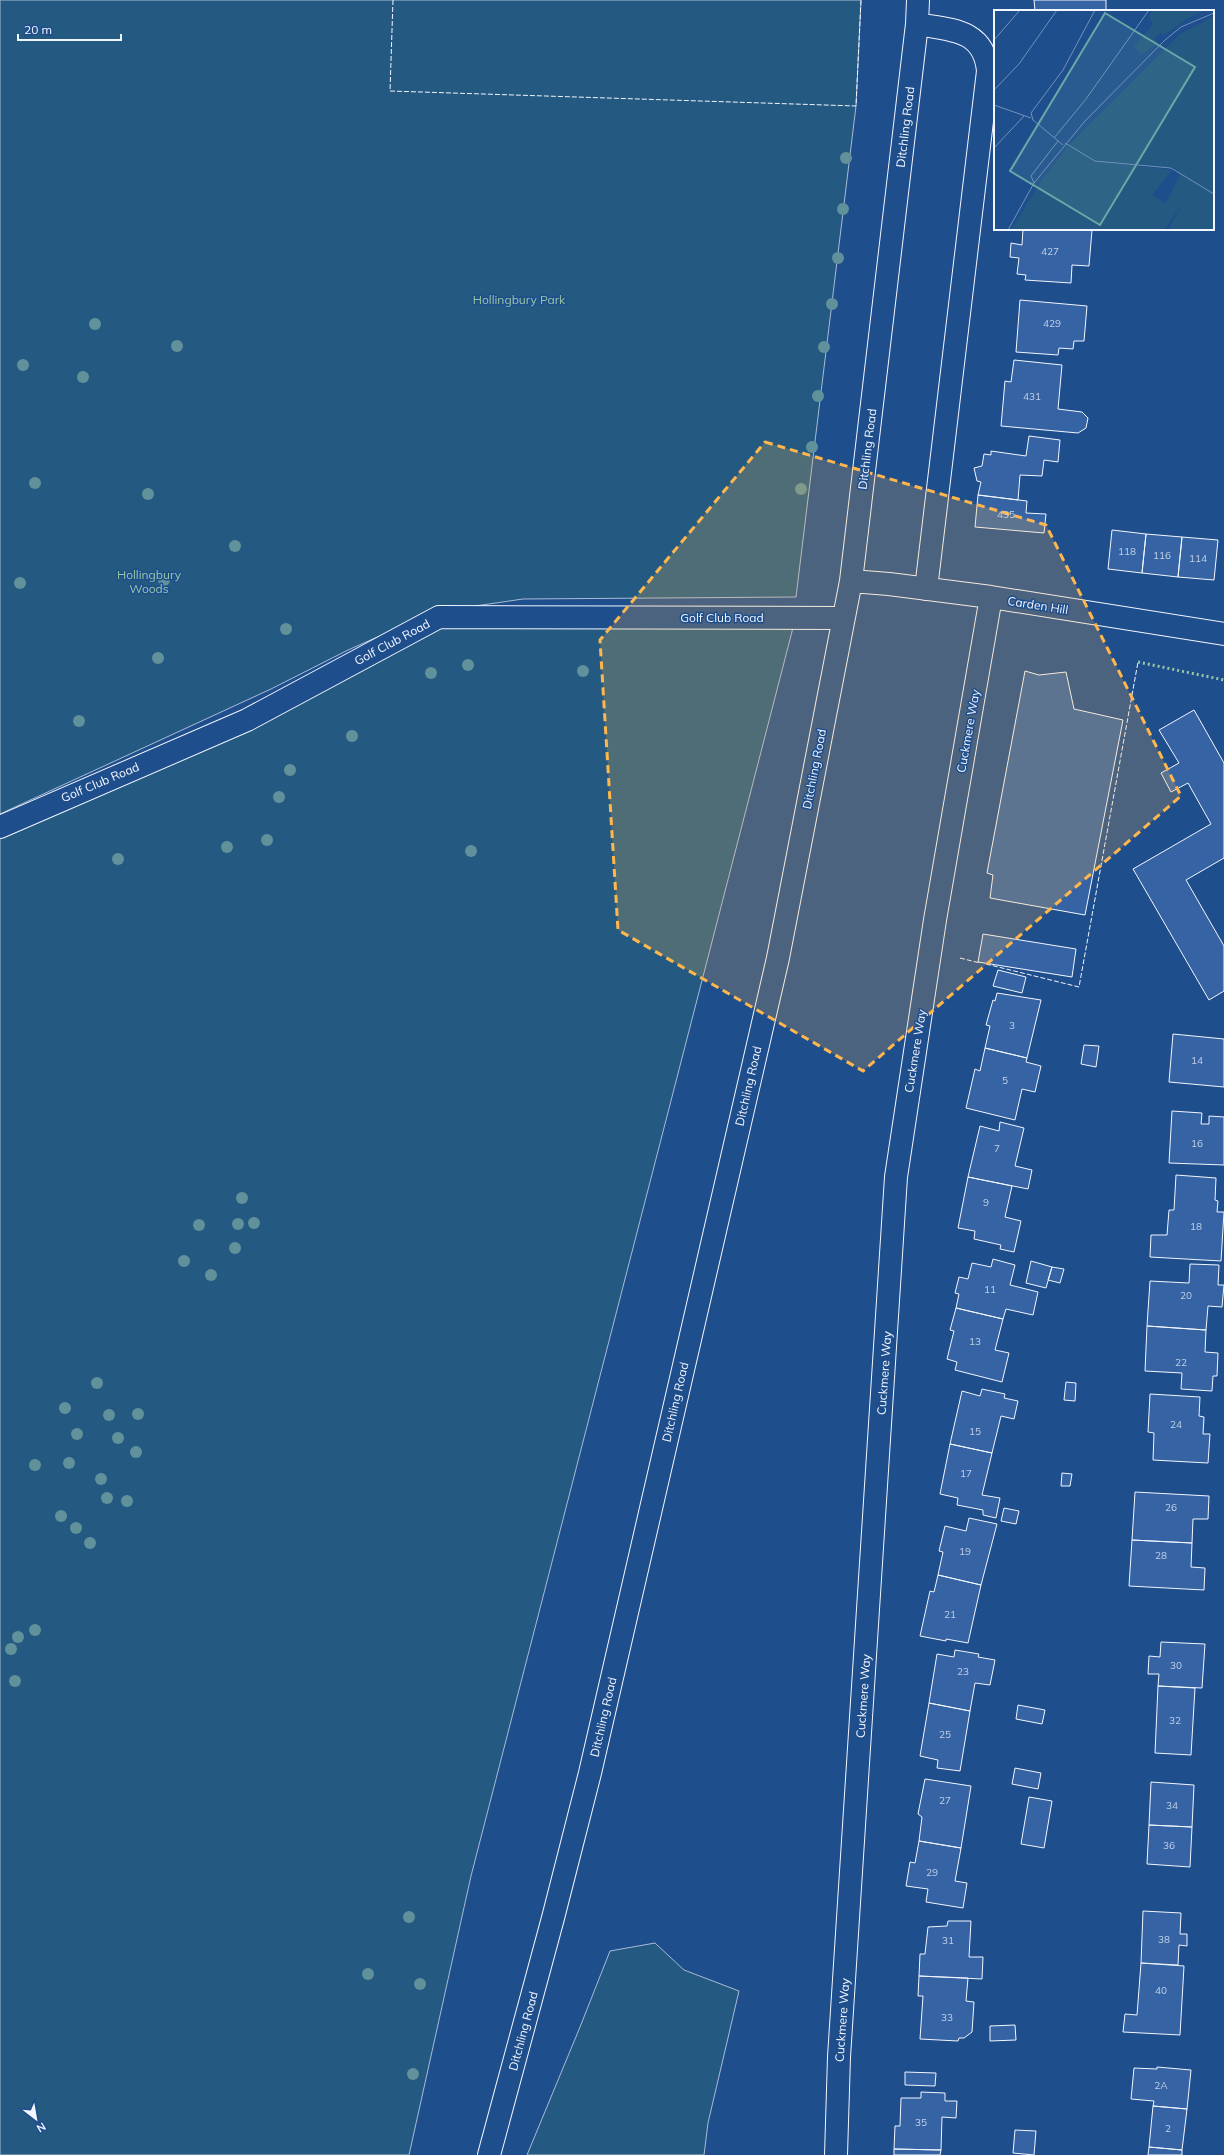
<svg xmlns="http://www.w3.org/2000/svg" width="1224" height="2155" font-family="Mulish,sans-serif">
  <rect width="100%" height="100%" fill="#1f4e8c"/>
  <path fill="#245a82" stroke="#a8bbd7" d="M 0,0 L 861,0 L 856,106 L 796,597 L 523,599 L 434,612 L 348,650 L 271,689 L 0,814 Z
    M 795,620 L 471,1876 L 409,2155 L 0,2155 L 0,830 L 444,624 Z
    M 655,1943 L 684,1970 L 739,1991 L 708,2123 L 704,2155 L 527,2155 L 580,2027 L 610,1951 Z"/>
  <path fill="#3563a3" stroke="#f2f6ff" d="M 1034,0 L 1106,0 L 1106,11 L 1035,11 Z
    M 1023,229 L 1092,230 L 1089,266 L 1072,265 L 1071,283 L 1025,280 L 1026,275 L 1017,274 L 1019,258 L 1010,257 L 1011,243 L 1022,245 Z
    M 1020,300 L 1087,306 L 1084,341 L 1074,341 L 1073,349 L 1059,348 L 1058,355 L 1016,352 Z
    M 1014,360 L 1062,365 L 1058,409 L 1082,412 L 1088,418 L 1086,428 L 1078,433 L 1001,426 L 1005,381 L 1011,382 Z
    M 1029,436 L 1060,440 L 1058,462 L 1044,460 L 1042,476 L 1020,475 L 1018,500 L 978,495 L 981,482 L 977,481 L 974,468 L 982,466 L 984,454 L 991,455 L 991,451 L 1026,456 Z
    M 978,495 L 1027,501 L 1026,513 L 1046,514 L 1044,533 L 975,527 Z
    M 1112,530 L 1146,534 L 1142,573 L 1108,569 Z
    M 1146,534 L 1182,537 L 1178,577 L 1142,573 Z
    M 1182,537 L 1218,540 L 1214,580 L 1178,577 Z
    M 1025,671 L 1039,675 L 1066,672 L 1074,709 L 1123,720 L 1085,915 L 990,898 L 993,875 L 987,873 Z
    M 1194,710 L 1224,763 L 1224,858 L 1186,880 L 1224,946 L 1224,991 L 1209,1000 L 1133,869 L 1211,824 L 1188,783 L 1171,792 L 1161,773 L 1179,763 L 1159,730 Z
    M 983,934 L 1076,949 L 1072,977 L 978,962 Z
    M 998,970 L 1026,977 L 1022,993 L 993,986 Z
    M 997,993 L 1041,1000 L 1027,1058 L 985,1048 L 990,1026 L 986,1025 L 993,1000 L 995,1001 Z
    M 1173,1034 L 1224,1039 L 1224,1087 L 1169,1082 Z
    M 1084,1045 L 1099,1046 L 1096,1067 L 1081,1064 Z
    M 985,1048 L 1027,1058 L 1026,1062 L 1041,1066 L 1035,1092 L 1022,1089 L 1015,1120 L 966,1108 L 975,1069 L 980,1071 Z
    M 1172,1111 L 1202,1113 L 1201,1124 L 1209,1124 L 1209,1116 L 1224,1117 L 1224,1165 L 1169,1163 Z
    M 1000,1122 L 1024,1128 L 1015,1166 L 1032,1170 L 1028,1189 L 968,1177 L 980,1126 L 999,1131 Z
    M 1176,1175 L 1216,1178 L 1215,1200 L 1218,1201 L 1217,1212 L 1224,1212 L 1221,1261 L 1150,1257 L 1151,1235 L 1167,1235 L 1169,1210 L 1174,1210 Z
    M 968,1177 L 1012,1186 L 1005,1217 L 1021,1221 L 1014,1252 L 1000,1249 L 1001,1245 L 974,1239 L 975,1231 L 958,1228 Z
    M 993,1259 L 1015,1265 L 1010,1285 L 1038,1292 L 1033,1315 L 1006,1309 L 1003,1319 L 956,1308 L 959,1294 L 955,1293 L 959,1277 L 968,1279 L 972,1263 L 991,1267 Z
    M 1031,1261 L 1052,1267 L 1046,1288 L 1026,1283 Z
    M 1190,1264 L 1219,1265 L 1218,1285 L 1224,1285 L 1222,1307 L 1208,1306 L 1206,1330 L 1147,1326 L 1150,1281 L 1189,1283 Z
    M 1052,1267 L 1064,1269 L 1060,1283 L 1048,1280 Z
    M 956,1308 L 1003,1319 L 995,1350 L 1009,1353 L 1002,1382 L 955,1370 L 957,1362 L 947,1359 L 954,1331 L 950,1330 Z
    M 1147,1326 L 1206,1330 L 1205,1352 L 1218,1353 L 1217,1376 L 1213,1376 L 1212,1391 L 1181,1389 L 1182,1373 L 1145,1371 Z
    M 1066,1382 L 1076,1383 L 1075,1401 L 1064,1400 Z
    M 982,1389 L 1005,1394 L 1004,1398 L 1018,1401 L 1014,1419 L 1001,1416 L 992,1453 L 950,1444 L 962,1391 L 980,1396 Z
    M 1150,1394 L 1200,1397 L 1199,1416 L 1204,1417 L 1203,1434 L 1210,1434 L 1208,1463 L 1153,1460 L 1154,1433 L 1148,1432 Z
    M 950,1444 L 992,1453 L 982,1495 L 1000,1498 L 996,1518 L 983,1515 L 983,1510 L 957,1505 L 958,1498 L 940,1494 Z
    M 1062,1473 L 1072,1474 L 1070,1486 L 1061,1486 Z
    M 1135,1492 L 1209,1496 L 1208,1519 L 1193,1519 L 1192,1543 L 1132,1540 Z
    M 1004,1508 L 1019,1511 L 1016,1524 L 1001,1521 Z
    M 969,1518 L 997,1524 L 981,1585 L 938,1575 L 943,1552 L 939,1551 L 945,1526 L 966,1531 Z
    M 1132,1540 L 1192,1543 L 1191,1567 L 1205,1568 L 1204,1590 L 1129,1586 Z
    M 938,1575 L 981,1585 L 968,1643 L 946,1639 L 946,1641 L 920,1636 L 930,1591 L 934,1592 Z
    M 1161,1642 L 1205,1644 L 1202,1688 L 1158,1686 L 1159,1674 L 1148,1674 L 1149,1656 L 1160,1657 Z
    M 955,1650 L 979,1654 L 978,1657 L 995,1660 L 990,1685 L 975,1683 L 970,1711 L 929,1703 L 937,1654 L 954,1657 Z
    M 1158,1686 L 1195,1688 L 1191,1755 L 1155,1753 Z
    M 929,1703 L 970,1711 L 960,1771 L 937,1768 L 938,1760 L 920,1756 Z
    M 1018,1705 L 1045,1710 L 1042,1724 L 1016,1719 Z
    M 1015,1768 L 1041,1773 L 1038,1789 L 1012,1784 Z
    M 925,1779 L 971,1786 L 961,1848 L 919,1841 L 922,1817 L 918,1814 Z
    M 1151,1782 L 1194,1785 L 1192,1827 L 1149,1825 Z
    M 1029,1797 L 1052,1801 L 1044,1848 L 1021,1844 Z
    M 1149,1825 L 1192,1827 L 1190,1867 L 1147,1864 Z
    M 919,1841 L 961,1848 L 955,1881 L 967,1883 L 963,1908 L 926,1902 L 928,1889 L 906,1886 L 910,1862 L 915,1863 Z
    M 1143,1911 L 1181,1913 L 1180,1934 L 1187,1934 L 1187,1946 L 1179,1945 L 1178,1965 L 1141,1963 Z
    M 948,1921 L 971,1921 L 969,1957 L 983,1957 L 982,1979 L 919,1976 L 920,1954 L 925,1954 L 928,1927 L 947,1926 Z
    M 1141,1963 L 1184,1966 L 1180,2035 L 1123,2032 L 1125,2014 L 1137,2015 Z
    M 919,1976 L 968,1978 L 966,2001 L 974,2002 L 972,2032 L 964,2038 L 959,2038 L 958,2041 L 920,2039 L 923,1996 L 918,1996 Z
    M 1015,2025 L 1016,2040 L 990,2041 L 990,2026 Z
    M 1157,2067 L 1191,2070 L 1187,2109 L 1153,2106 L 1154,2101 L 1131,2099 L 1134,2068 L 1157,2069 Z
    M 905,2072 L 936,2073 L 935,2086 L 905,2085 Z
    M 921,2092 L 945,2093 L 945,2101 L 957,2101 L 956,2118 L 942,2117 L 941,2150 L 894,2149 L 895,2126 L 900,2126 L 901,2098 L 921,2098 Z
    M 1153,2106 L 1187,2109 L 1182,2150 L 1149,2147 Z
    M 1015,2130 L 1036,2131 L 1034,2155 L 1013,2153 Z
    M 1149,2147 L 1182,2150 L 1182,2155 L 1148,2155 Z
    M 894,2149 L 941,2150 L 940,2155 L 894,2155 Z"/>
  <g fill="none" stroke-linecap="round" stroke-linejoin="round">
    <g stroke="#f2f6ff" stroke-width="24">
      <path id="minor" d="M 917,24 C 951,30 984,29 988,71 L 926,589
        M 851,581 L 889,584 L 991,597 L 1224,634
        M 0,827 L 247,720 L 439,617 L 843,618
        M 489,2155 L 553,1918 L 590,1773 L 778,958 L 851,581 L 917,24 L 918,0
        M 836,2155 L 839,2057 L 896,1177 L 935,920 L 991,597"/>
    </g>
    <use href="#minor" stroke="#1f4e8c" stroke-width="22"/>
    <path stroke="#97c8a6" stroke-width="3" stroke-dasharray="2 3" stroke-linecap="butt" d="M 1138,662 L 1224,680"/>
    <path stroke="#f2f6ff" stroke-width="1" stroke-dasharray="5 2" stroke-linecap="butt" d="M 393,0 L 390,91 L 856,106 L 861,0
      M 960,958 L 980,963
      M 986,964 L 1079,987 L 1138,662"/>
  </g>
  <g fill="#61919a">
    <circle cx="846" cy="158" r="6"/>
    <circle cx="843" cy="209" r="6"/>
    <circle cx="838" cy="258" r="6"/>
    <circle cx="832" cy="304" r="6"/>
    <circle cx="95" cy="324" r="6"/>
    <circle cx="177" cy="346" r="6"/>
    <circle cx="824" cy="347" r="6"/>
    <circle cx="23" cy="365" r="6"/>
    <circle cx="83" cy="377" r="6"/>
    <circle cx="818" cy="396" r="6"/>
    <circle cx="812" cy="447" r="6"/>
    <circle cx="35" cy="483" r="6"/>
    <circle cx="801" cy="489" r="6"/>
    <circle cx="148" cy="494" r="6"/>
    <circle cx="235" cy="546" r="6"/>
    <circle cx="164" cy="580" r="6"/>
    <circle cx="20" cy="583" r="6"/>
    <circle cx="286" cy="629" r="6"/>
    <circle cx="158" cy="658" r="6"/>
    <circle cx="468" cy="665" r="6"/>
    <circle cx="583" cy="671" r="6"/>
    <circle cx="431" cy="673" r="6"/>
    <circle cx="79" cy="721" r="6"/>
    <circle cx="352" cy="736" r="6"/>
    <circle cx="290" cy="770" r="6"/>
    <circle cx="279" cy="797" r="6"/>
    <circle cx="267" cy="840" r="6"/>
    <circle cx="227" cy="847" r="6"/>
    <circle cx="471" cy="851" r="6"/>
    <circle cx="118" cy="859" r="6"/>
    <circle cx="242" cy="1198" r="6"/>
    <circle cx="254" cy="1223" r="6"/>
    <circle cx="238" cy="1224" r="6"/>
    <circle cx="199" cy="1225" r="6"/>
    <circle cx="235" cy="1248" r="6"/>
    <circle cx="184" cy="1261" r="6"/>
    <circle cx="211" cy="1275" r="6"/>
    <circle cx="97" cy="1383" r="6"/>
    <circle cx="65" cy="1408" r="6"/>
    <circle cx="138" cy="1414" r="6"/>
    <circle cx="109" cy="1415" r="6"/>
    <circle cx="77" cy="1434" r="6"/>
    <circle cx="118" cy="1438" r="6"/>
    <circle cx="136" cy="1452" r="6"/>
    <circle cx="69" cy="1463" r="6"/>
    <circle cx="35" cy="1465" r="6"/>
    <circle cx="101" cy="1479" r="6"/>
    <circle cx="107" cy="1498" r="6"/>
    <circle cx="127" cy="1501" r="6"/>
    <circle cx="61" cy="1516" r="6"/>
    <circle cx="76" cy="1528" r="6"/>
    <circle cx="90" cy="1543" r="6"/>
    <circle cx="35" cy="1630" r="6"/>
    <circle cx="18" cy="1637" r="6"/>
    <circle cx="11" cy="1649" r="6"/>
    <circle cx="15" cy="1681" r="6"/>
    <circle cx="409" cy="1917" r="6"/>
    <circle cx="368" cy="1974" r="6"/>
    <circle cx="420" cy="1984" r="6"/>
    <circle cx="413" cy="2074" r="6"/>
  </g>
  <path fill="#ffb74d" fill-opacity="0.2" stroke="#ffb74d" stroke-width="3" stroke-dasharray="8 5" stroke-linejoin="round" d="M 765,442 L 1046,525 L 1181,796 L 863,1071 L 618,930 L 600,640 Z"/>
  <g text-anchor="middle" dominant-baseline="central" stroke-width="3" stroke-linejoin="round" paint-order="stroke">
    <g font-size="10" fill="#c3d1e8">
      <text x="1050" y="251">427</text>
      <text x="1052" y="323">429</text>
      <text x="1032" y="396">431</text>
      <text x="1006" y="514">435</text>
      <text x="1127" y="551">118</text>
      <text x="1162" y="555">116</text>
      <text x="1198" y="558">114</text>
      <text x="1012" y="1025">3</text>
      <text x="1197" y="1060">14</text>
      <text x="1005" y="1080">5</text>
      <text x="1197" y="1143">16</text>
      <text x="997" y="1148">7</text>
      <text x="986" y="1202">9</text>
      <text x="1196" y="1226">18</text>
      <text x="990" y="1289">11</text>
      <text x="1186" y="1295">20</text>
      <text x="975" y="1341">13</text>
      <text x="1181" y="1362">22</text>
      <text x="1176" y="1424">24</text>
      <text x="975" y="1431">15</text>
      <text x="966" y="1473">17</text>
      <text x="1171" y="1507">26</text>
      <text x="965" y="1551">19</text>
      <text x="1161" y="1555">28</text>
      <text x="950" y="1614">21</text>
      <text x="1176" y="1665">30</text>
      <text x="963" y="1671">23</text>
      <text x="1175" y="1720">32</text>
      <text x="945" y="1734">25</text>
      <text x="945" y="1800">27</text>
      <text x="1172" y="1805">34</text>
      <text x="1169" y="1845">36</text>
      <text x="932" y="1872">29</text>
      <text x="1164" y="1939">38</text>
      <text x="948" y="1940">31</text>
      <text x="1161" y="1990">40</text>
      <text x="947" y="2017">33</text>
      <text x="1161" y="2085">2A</text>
      <text x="921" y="2122">35</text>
      <text x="1168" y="2128">2</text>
    </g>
    <g font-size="12" fill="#f2f6ff" stroke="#1f4e8c">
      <text transform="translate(905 127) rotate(-83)">Ditchling Road</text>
      <text transform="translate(867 449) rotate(-83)">Ditchling Road</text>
      <text transform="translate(1038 605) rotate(9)">Carden Hill</text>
      <text x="722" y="617">Golf Club Road</text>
      <text transform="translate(392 642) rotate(-28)">Golf Club Road</text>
      <text transform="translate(968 731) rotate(-80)">Cuckmere Way</text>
      <text transform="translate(814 769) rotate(-79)">Ditchling Road</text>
      <text transform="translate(100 782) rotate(-23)">Golf Club Road</text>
      <text transform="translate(915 1051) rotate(-81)">Cuckmere Way</text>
      <text transform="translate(748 1086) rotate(-77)">Ditchling Road</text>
      <text transform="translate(884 1373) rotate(-86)">Cuckmere Way</text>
      <text transform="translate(675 1402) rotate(-77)">Ditchling Road</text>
      <text transform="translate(863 1696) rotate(-86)">Cuckmere Way</text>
      <text transform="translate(603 1717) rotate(-77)">Ditchling Road</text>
      <text transform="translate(842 2020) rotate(-86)">Cuckmere Way</text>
      <text transform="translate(523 2031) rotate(-75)">Ditchling Road</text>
    </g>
    <g font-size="12" fill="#97c8a6" stroke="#1f4e8c">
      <text x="519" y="299">Hollingbury Park</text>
      <text x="149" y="574">Hollingbury<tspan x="149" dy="14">Woods</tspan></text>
    </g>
  </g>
  <g transform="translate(994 10)">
    <rect width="220" height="220" fill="#1f4e8c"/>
    <path d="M 159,0 L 212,0 L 194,8 L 170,25 L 166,23 L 160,28 L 164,33 L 147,45 L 140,36 L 159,15 L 155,6 ZM 220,6 L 220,220 L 174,220 L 188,195 L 170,220 L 17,220 L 48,170 L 74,136 L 101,151 L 178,160 L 158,185 L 172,193 L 186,165 L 181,158 L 101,150 L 75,135 L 186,24 Z" fill="#245a82"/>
    <path fill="none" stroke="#7391ba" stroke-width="1" d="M 0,30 L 26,0M 0,80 L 25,54 L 63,0M 0,95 L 37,108M 60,128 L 92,89 L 155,0M 71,133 L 101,151 L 177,158 L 220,184M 69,135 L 39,110 L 37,103 L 69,60 L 101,0M 0,138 L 30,106M 40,173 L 37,166 L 64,131M 14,220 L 40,173 L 91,111 L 171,30 L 187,17 L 220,3"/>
    <path fill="#6aa9a8" fill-opacity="0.15" stroke="#6aa9a8" stroke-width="2" d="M 111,3 L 201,57 L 106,215 L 16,161 Z"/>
    <rect width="220" height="220" fill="none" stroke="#f2f6ff" stroke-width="2"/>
  </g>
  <g transform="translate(36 2119) rotate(149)" stroke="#1f4e8c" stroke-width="3" paint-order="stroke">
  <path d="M0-3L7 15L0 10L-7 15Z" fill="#f2f6ff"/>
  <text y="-6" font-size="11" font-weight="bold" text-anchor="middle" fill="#f2f6ff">N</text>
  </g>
  <path d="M18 34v6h103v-6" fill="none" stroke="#f2f6ff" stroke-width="2"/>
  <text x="24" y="34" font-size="12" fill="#f2f6ff" stroke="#1f4e8c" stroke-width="3" paint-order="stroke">20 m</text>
</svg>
